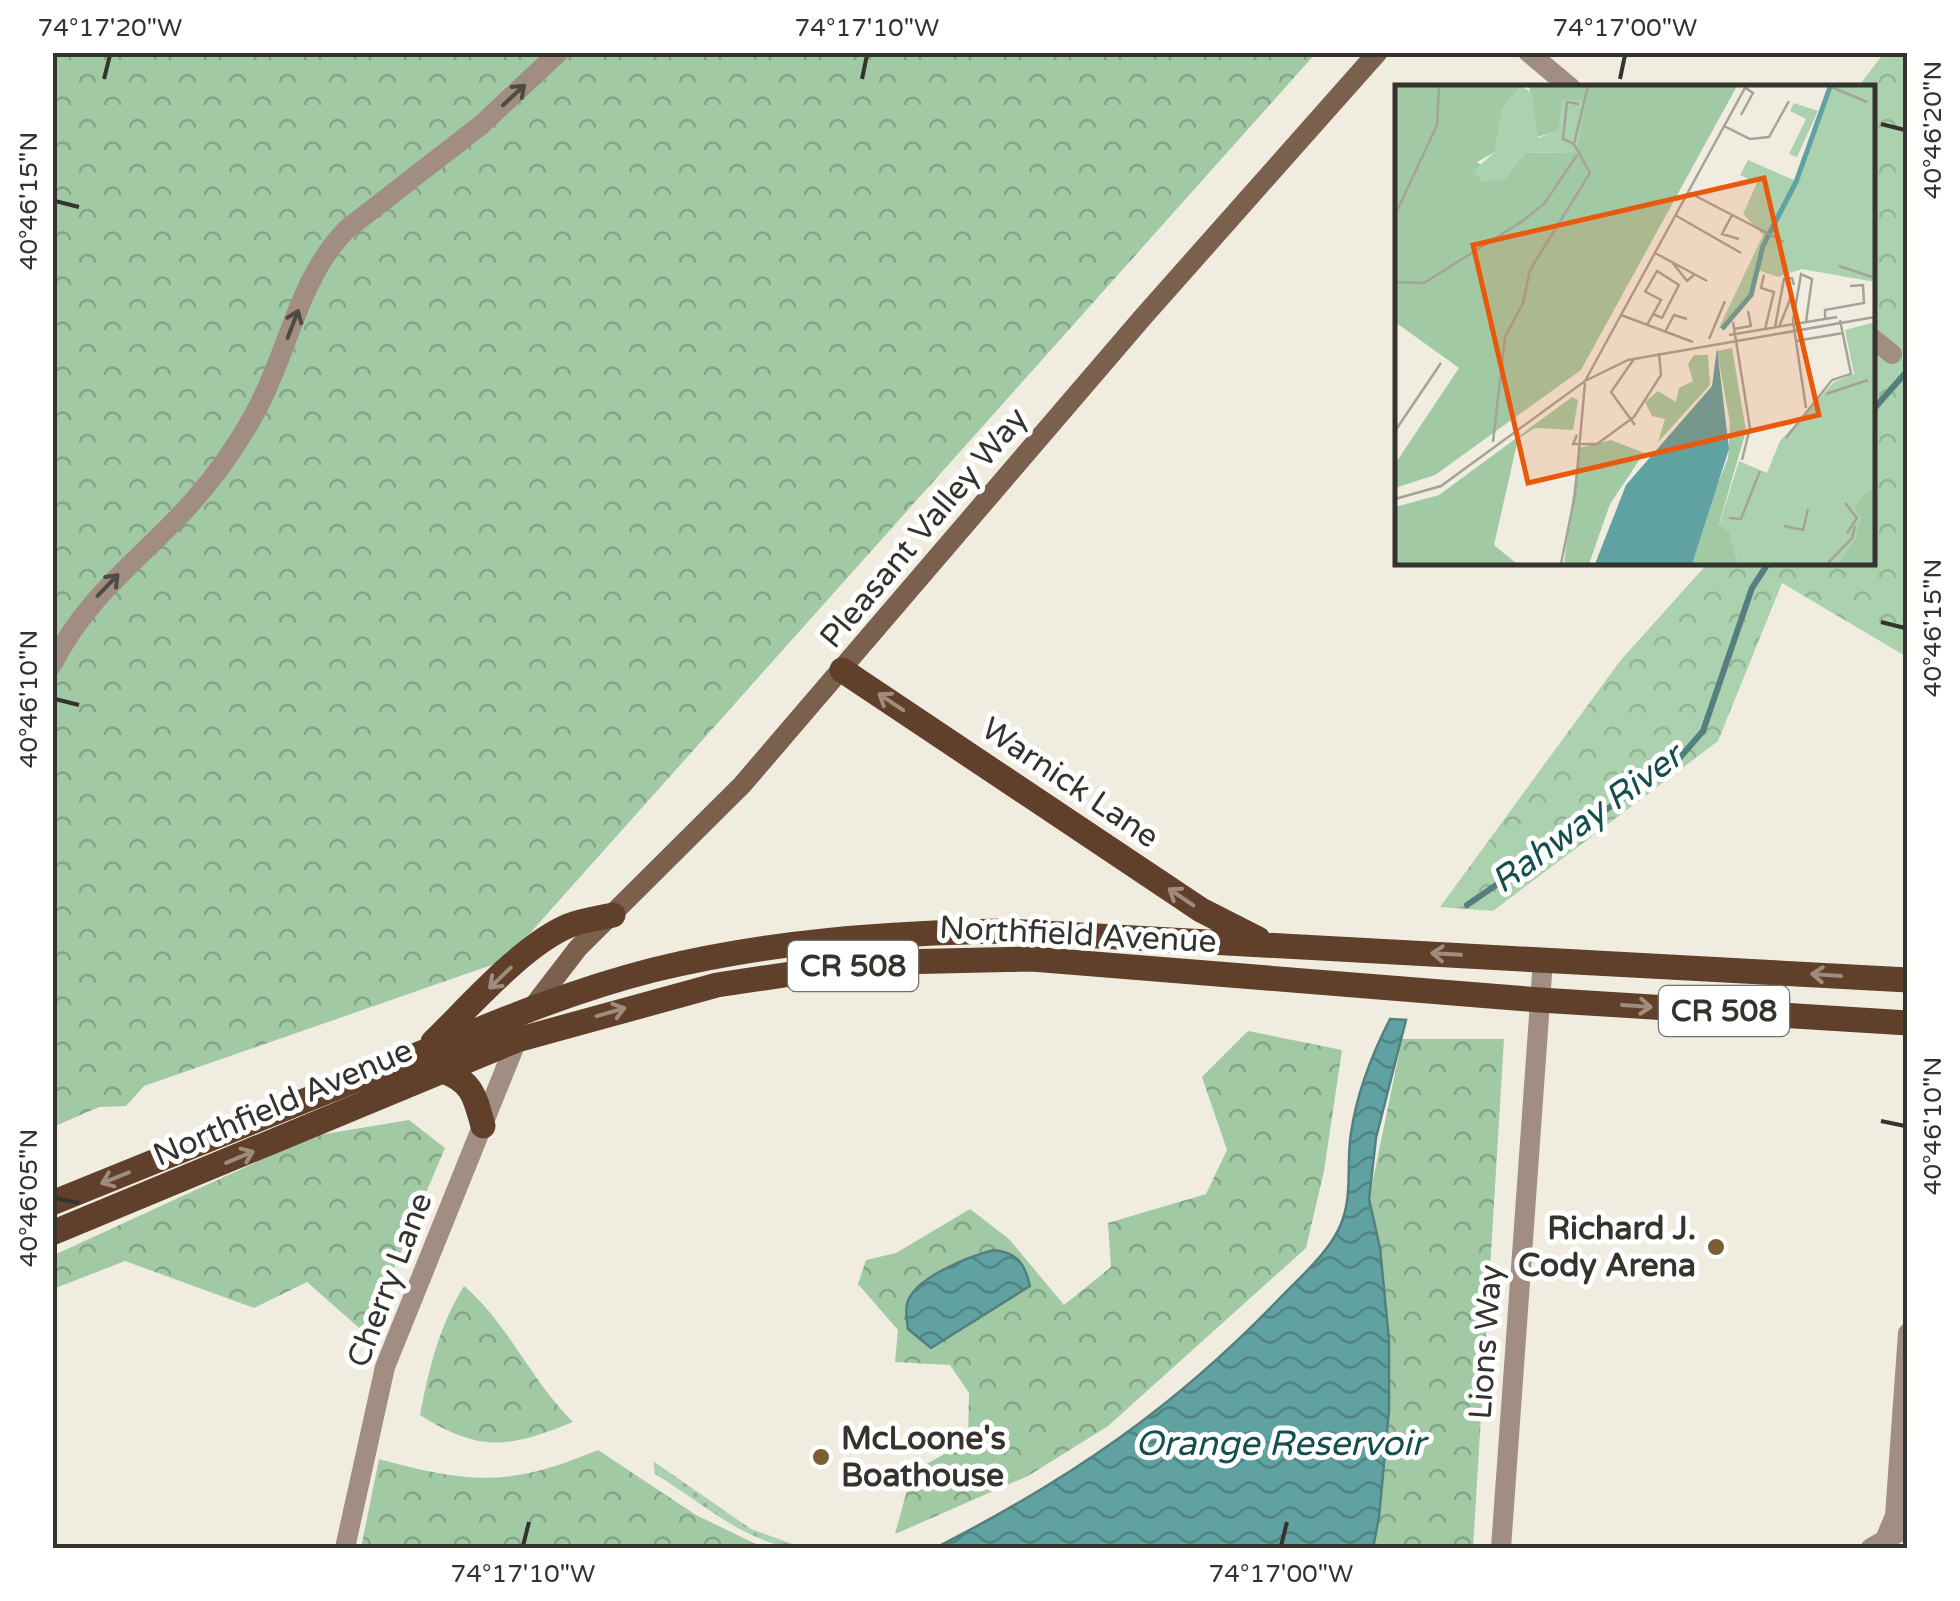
<svg xmlns="http://www.w3.org/2000/svg" width="1960" height="1601" font-family="'Varela Round',sans-serif">
  <defs>
    <pattern id="forest-crowns" width="20" height="18" patternUnits="userSpaceOnUse" patternTransform="scale(2.5)"><rect width="20" height="18" fill="#a1c9a4"/><path d="M2 6a3 3 0 1 1 6 0M12 15a3 3 0 1 1 6 0" fill="none" stroke="#84a486"/></pattern>
    <pattern id="park-crowns" width="20" height="18" patternUnits="userSpaceOnUse" patternTransform="scale(2.5)"><rect width="20" height="18" fill="#abd1ae"/><path d="M2 6a3 3 0 1 1 6 0M12 15a3 3 0 1 1 6 0" fill="none" stroke="#94b496"/></pattern>
    <pattern id="garden-dots" width="8" height="8" patternUnits="userSpaceOnUse" patternTransform="scale(2.5)"><rect width="8" height="8" fill="#abd1ae"/><path d="M2 2h.1M6 6h.1" fill="none" stroke="#94b496" stroke-width="1.8" stroke-linecap="round"/></pattern>
    <pattern id="water-waves" width="16" height="10" patternUnits="userSpaceOnUse" patternTransform="scale(2.5)"><rect width="16" height="10" fill="#60a1a1"/><path d="M0 5q4-4 8 0t8 0" fill="none" stroke="#508484"/></pattern>
  </defs>
  <rect width="100%" height="100%" fill="#f0ede0"/>
  <path fill="url(#forest-crowns)" d="M 52,53 L 1316,53 L 506,960 L 144,1086 L 126,1106 L 99,1107 L 53,1127 Z
    M 1248,1031 L 1342,1050 L 1324,1171 L 1306,1248 L 1108,1426 L 1028,1476 L 895,1534 L 912,1472 L 968,1441 L 969,1393 L 950,1365 L 895,1362 L 898,1330 L 858,1284 L 866,1260 L 896,1253 L 970,1209 L 1009,1239 L 1064,1305 L 1111,1267 L 1108,1223 L 1206,1194 L 1227,1150 L 1202,1077 Z
    M 1402,1039 L 1504,1039 L 1473,1548 L 1373,1548 L 1379,1517 L 1389,1410 L 1389,1340 L 1386,1301 L 1369,1199 Z
    M 409,1120 L 445,1148 L 366,1334 L 307,1282 L 254,1308 L 125,1261 L 53,1289 L 52,1256 L 313,1136 Z
    M 464,1286 C 508,1323 531,1381 573,1422 C 509,1448 481,1453 420,1415 C 429,1369 439,1326 464,1286 Z
    M 598,1450 L 696,1515 L 764,1548 L 361,1548 L 379,1459 C 471,1484 510,1487 598,1450 Z"/>
  <path fill="url(#park-crowns)" d="M 1884,53 L 1907,53 L 1907,657 L 1782,583 L 1718,741 L 1493,911 L 1440,907 L 1620,661 L 1708,563 L 1872,562 L 1872,88 L 1858,87 Z"/>
  <path fill="url(#garden-dots)" d="M 653,1461 L 751,1529 L 804,1548 C 752,1549 700,1501 655,1474 Z"/>
  <path fill="url(#water-waves)" stroke="#53807e" stroke-width="2.5" d="M 1390,1019 L 1406,1020 L 1376,1138 L 1369,1199 L 1380,1248 L 1389,1340 L 1389,1410 L 1379,1517 L 1373,1548 L 935,1548 C 1069,1480 1174,1408 1278,1300 C 1300,1277 1329,1253 1341,1224 C 1353,1195 1346,1163 1351,1133 C 1357,1092 1371,1056 1390,1019 Z
    M 994,1250 C 1018,1253 1025,1264 1030,1286 L 931,1348 L 908,1329 C 907,1321 905,1312 907,1304 C 913,1278 970,1256 994,1250 Z"/>
  <g fill="none" stroke-linecap="round" stroke-linejoin="round">
    <path stroke="#53807e" stroke-width="6" d="M 1872,411 L 1908,370
      M 1467,905 L 1677,761 L 1703,731 L 1752,588 L 1769,562"/>
    <path stroke="#a18d81" stroke-width="20" d="M 1528,52 L 1571,88
      M 1872,338 L 1892,354
      M 52,665 C 87,596 135,564 185,510 C 212,481 237,446 256,411 C 289,351 298,278 347,229 L 481,125 L 559,52
      M 1886,1537 L 1895,1516 L 1908,1333
      M 345,1548 L 385,1367 L 517,1040
      M 1501,1548 L 1543,960
      M 1871,1548 L 1908,1527"/>
    <path stroke="#7b604e" stroke-width="20" d="M 528,1013 L 578,948 L 742,785 L 1143,317 L 1378,52"/>
    <path stroke="#60402a" stroke-width="25" d="M 842,670 L 1201,910 L 1258,939
      M 433,1042 C 469,1007 523,945 568,926 C 582,920 599,918 613,915
      M 443,1071 C 473,1082 475,1097 483,1126
      M 52,1203 C 165,1157 277,1112 390,1066 C 476,1031 562,993 653,970 C 770,941 887,933 1006,931 L 1908,980
      M 52,1233 L 517,1040 L 717,985 L 824,969 L 897,962 L 1032,959 L 1540,1000 L 1908,1023"/>
  </g>
  <defs><path id="oneway-shaft" d="M-6 0H5M1.5-3L5.5 0L1.5 3" fill="none" stroke-width="1.6" stroke-linecap="round" stroke-linejoin="round" transform="scale(2.5)"/></defs>
  <g stroke="#4f4a43">
    <use href="#oneway-shaft" transform="translate(514 95) rotate(-43)"/>
    <use href="#oneway-shaft" transform="translate(293 324) rotate(-69)"/>
    <use href="#oneway-shaft" transform="translate(108 585) rotate(-46)"/>
  </g>
  <g stroke="#a08c7f">
    <use href="#oneway-shaft" transform="translate(891 702) rotate(-146)"/>
    <use href="#oneway-shaft" transform="translate(1181 897) rotate(-146)"/>
    <use href="#oneway-shaft" transform="translate(1446 954) rotate(-177)"/>
    <use href="#oneway-shaft" transform="translate(1826 975) rotate(-176)"/>
    <use href="#oneway-shaft" transform="translate(500 978) rotate(136)"/>
    <use href="#oneway-shaft" transform="translate(1637 1006) rotate(4)"/>
    <use href="#oneway-shaft" transform="translate(611 1012) rotate(-16)"/>
    <use href="#oneway-shaft" transform="translate(240 1157) rotate(-23)"/>
    <use href="#oneway-shaft" transform="translate(115 1178) rotate(158)"/>
  </g>
  <path fill="none" stroke="#34332e" stroke-width="4" d="M 104,79 L 110,55M 862,79 L 867,55M 1620,79 L 1625,55M 1881,124 L 1905,130M 55,201 L 79,207M 1881,622 L 1905,628M 55,699 L 79,705M 1881,1121 L 1905,1126M 55,1198 L 79,1203M 523,1546 L 529,1522M 1281,1546 L 1287,1522"/>
  <g fill="#7b5e31" stroke="#fff" stroke-width="4">
    <circle cx="1716" cy="1247" r="10"/>
    <circle cx="821" cy="1457" r="10"/>
  </g>
  <g text-anchor="middle" dominant-baseline="central" stroke-width="10" stroke-linejoin="round" paint-order="stroke">
    <g fill="#fff" stroke="#71706d" stroke-width="2.5">
      <rect x="788" y="941" width="130" height="50" rx="8"/>
      <rect x="1659" y="986" width="130" height="50" rx="8"/>
    </g>
    <g font-size="30" font-weight="bold" fill="#34332e">
      <text x="853" y="966">CR 508</text>
      <text x="1724" y="1011">CR 508</text>
    </g>
    <g font-size="32" fill="#34332e" stroke="#fff">
      <text transform="translate(924 528) rotate(-50)">Pleasant Valley Way</text>
      <text transform="translate(1070 783) rotate(34)">Warnick Lane</text>
      <text transform="translate(1078 935) rotate(3)">Northfield Avenue</text>
      <text transform="translate(283 1103) rotate(-23)">Northfield Avenue</text>
      <text transform="translate(390 1280) rotate(-69)">Cherry Lane</text>
      <text transform="translate(1486 1342) rotate(-86)">Lions Way</text>
    </g>
    <g font-size="32" font-weight="bold" fill="#34332e" stroke="#fff" text-anchor="end">
      <text x="1696" y="1229">Richard J.<tspan x="1696" dy="37">Cody Arena</tspan></text>
      <text x="841" y="1439" text-anchor="start">McLoone's<tspan x="841" dy="37">Boathouse</tspan></text>
    </g>
    <g font-size="35" font-style="italic" fill="#144e4f" stroke="#fff">
      <text transform="translate(1587 819) rotate(-36)">Rahway River</text>
      <text x="1280" y="1444">Orange Reservoir</text>
    </g>
  </g>
  <g transform="translate(1395 85)">
    <rect width="480" height="480" fill="#f0ede0"/>
    <path d="M 0,1 L 126,1 L 108,23 L 100,67 L 82,77 L 110,94 L 129,68 L 181,67 L 164,46 L 142,52 L 134,1 L 342,1 L 186,285 L 40,390 L 0,403 L 0,379 L 64,283 L 0,237 ZM 337,263 L 351,346 L 324,439 L 335,447 L 343,479 L 297,479 L 300,456 L 333,373 L 335,338 L 322,266 ZM 299,270 L 313,270 L 315,300 L 263,357 L 270,334 L 257,331 L 250,317 L 263,306 L 281,317 L 284,303 L 298,296 L 293,279 ZM 177,312 L 183,315 L 178,345 L 140,343 L 123,354 L 99,460 L 122,479 L 0,479 L 0,422 L 44,410 ZM 216,355 L 249,368 L 215,419 L 194,479 L 169,479 L 184,363 ZM 473,405 L 480,407 L 480,479 L 442,479 L 461,452 L 459,421 Z" fill="#a1c9a4"/>
    <path d="M 126,1 L 137,8 L 143,53 L 163,46 L 167,14 L 191,16 L 182,67 L 129,68 L 110,94 L 87,97 L 78,86 L 100,67 L 108,23 ZM 435,1 L 480,1 L 480,197 L 407,184 L 383,192 L 363,185 L 358,211 L 323,245 L 368,150 L 348,129 L 362,98 L 345,90 L 353,75 L 401,96 ZM 399,18 L 423,26 L 402,72 L 394,69 L 411,34 L 395,26 ZM 480,237 L 480,407 L 473,405 L 459,421 L 466,432 L 461,452 L 442,479 L 343,479 L 335,447 L 324,440 L 344,376 L 372,388 L 385,356 L 439,297 L 459,289 L 450,245 Z" fill="#abd1ae"/>
    <path d="M 322,263 L 334,364 L 297,479 L 200,479 L 231,400 L 317,301 Z" fill="#60a1a1"/>
    <path fill="none" stroke="#60a1a1" stroke-width="5" d="M 327,244 L 356,210 L 368,161 L 401,97 L 435,2"/>
    <path fill="none" stroke="#a5a399" stroke-width="2.5" d="M 434,1 L 472,17M 346,30 L 358,8 L 348,1M 329,41 L 355,54 L 374,52 L 394,16M 179,59 L 168,54 L 172,17 L 184,19M 293,107 L 389,157M 0,130 L 42,40 L 44,1M 280,130 L 346,168M 337,130 L 327,149 L 344,154M 260,168 L 312,196M 277,177 L 292,196 L 300,189M 444,181 L 480,193M 369,190 L 366,203 L 379,207 L 370,244M 0,197 L 29,198 L 126,137 L 149,119 L 182,70M 249,206 L 266,215 L 252,240M 250,207 L 262,186 L 284,200 L 267,233 L 258,229M 226,230 L 298,257M 430,234 L 430,225 L 469,218 L 468,200 L 455,201M 338,237 L 355,343 L 347,375M 380,242 L 389,194 L 397,193 L 399,200M 384,242 L 396,212M 339,244 L 356,241 L 353,226M 270,247 L 279,230 L 292,234M 334,250 L 442,232M 314,254 L 330,216M 401,256 L 448,248M 239,274 L 216,307 L 240,340M 190,296 L 351,1M 431,309 L 473,295M 411,323 L 398,236 L 406,189 L 417,194 L 411,237M 0,346 L 46,278M 182,350 L 178,359 L 202,359 L 239,332 L 266,290 L 264,268M 391,353 L 437,295 L 456,289 L 445,235M 98,357 L 110,252 L 128,218 L 135,185 L 195,88 L 179,59 L 193,1M 0,414 L 46,401 L 190,296 L 233,275 L 480,232M 450,418 L 462,433 L 452,448M 334,433 L 346,434 L 365,386M 389,441 L 408,445 L 413,424M 166,479 L 180,410 L 190,298M 432,479 L 457,453 L 460,441"/>
    <path fill="#e8590c" fill-opacity="0.15" stroke="#e8590c" stroke-width="5" d="M 369,93 L 424,330 L 133,398 L 78,160 Z"/>
    <rect width="480" height="480" fill="none" stroke="#34332e" stroke-width="5"/>
  </g>
  <rect width="1960" height="1601" fill="none" stroke="#ffffff" stroke-width="110"/>
  <rect x="55" y="55" width="1850" height="1491" fill="none" stroke="#34332e" stroke-width="4"/>
  <g font-size="25" text-anchor="middle" fill="#34332e">
    <text x="110" y="36">74°17'20"W</text>
    <text x="867" y="36">74°17'10"W</text>
    <text x="1625" y="36">74°17'00"W</text>
    <text transform="translate(1932 130) rotate(-90)" y="9">40°46'20"N</text>
    <text transform="translate(28 201) rotate(-90)" y="9">40°46'15"N</text>
    <text transform="translate(1932 628) rotate(-90)" y="9">40°46'15"N</text>
    <text transform="translate(28 699) rotate(-90)" y="9">40°46'10"N</text>
    <text transform="translate(1932 1126) rotate(-90)" y="9">40°46'10"N</text>
    <text transform="translate(28 1198) rotate(-90)" y="9">40°46'05"N</text>
    <text x="523" y="1582">74°17'10"W</text>
    <text x="1281" y="1582">74°17'00"W</text>
  </g>
</svg>
